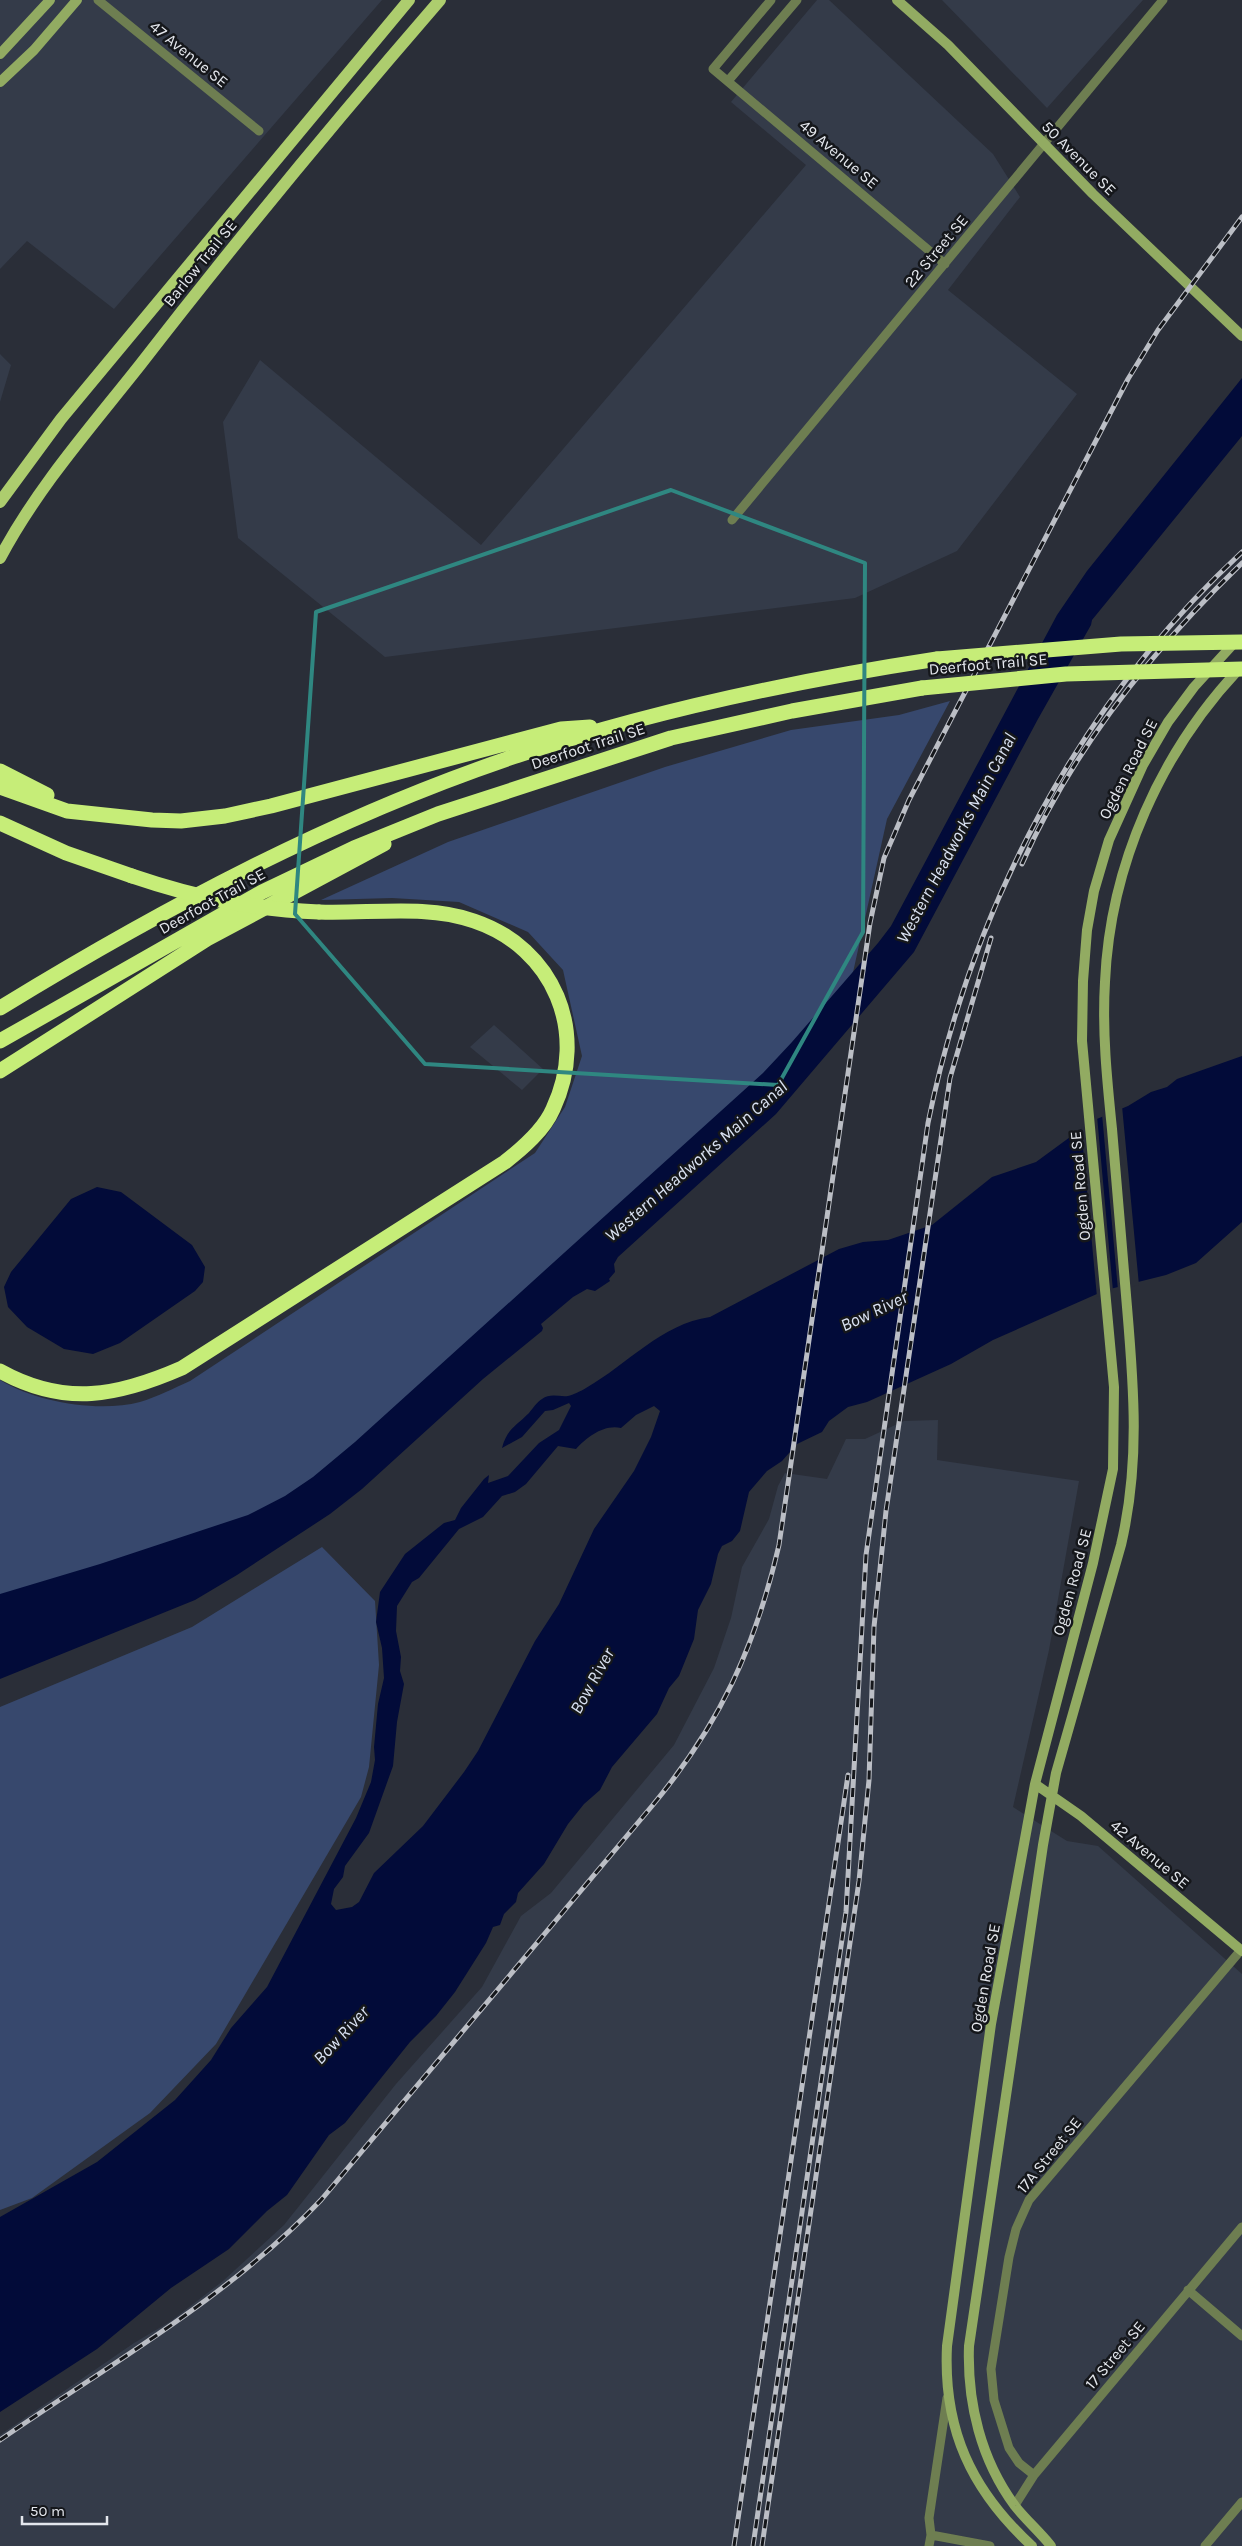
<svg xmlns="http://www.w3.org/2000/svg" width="1242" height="2546" font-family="Karla,sans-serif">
  <rect width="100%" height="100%" fill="#2a2e38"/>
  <path fill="#343b49" d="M 0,0 L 382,0 L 114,309 L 27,241 L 0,269 Z
    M 817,0 L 829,0 L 993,154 L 1020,197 L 948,290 L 1077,394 L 957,551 L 855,598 L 385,657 L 238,538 L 223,422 L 260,360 L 481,545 L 806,165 L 731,102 Z
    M 942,0 L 1143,0 L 1047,108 Z
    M 0,354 L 11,365 L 0,402 Z
    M 494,1025 L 543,1069 L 522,1090 L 470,1047 Z
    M 938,1420 L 937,1460 L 1079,1481 L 1049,1650 L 1013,1807 L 1067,1841 L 1098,1846 L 1242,1974 L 1242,2546 L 0,2546 L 0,2435 L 134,2343 L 171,2321 L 223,2281 L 284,2225 L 396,2084 L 482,1987 L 521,1916 L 551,1893 L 674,1745 L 714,1668 L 731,1618 L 742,1567 L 769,1519 L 778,1486 L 785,1473 L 827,1479 L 846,1439 L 865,1439 L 904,1421 Z"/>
  <path fill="#37486d" d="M 950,701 L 887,819 L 848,995 L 741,1109 L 286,1507 L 0,1611 L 0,1380 C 36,1402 98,1413 140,1402 C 157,1397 174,1388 190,1381 L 535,1153 L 565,1107 L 582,1056 L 563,970 L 528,932 L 459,902 L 392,898 L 321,900 L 448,842 L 665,767 L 791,730 L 899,715 Z
    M 322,1547 L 375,1601 L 379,1665 L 369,1767 L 361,1797 L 216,2044 L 150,2113 L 32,2198 L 0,2210 L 0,1707 L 192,1627 Z"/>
  <path fill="#020b39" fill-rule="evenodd" d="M 1242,378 L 1242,436 L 1092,620 L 1091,625 L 1038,719 L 914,952 L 776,1114 L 618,1257 L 614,1264 L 615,1272 L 609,1279 L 610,1281 L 595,1291 L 587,1289 L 573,1297 L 541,1324 L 543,1328 L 542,1331 L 483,1379 L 362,1489 L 330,1514 L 237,1575 L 195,1600 L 0,1679 L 0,1594 L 100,1564 L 248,1515 L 285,1496 L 313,1477 L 355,1442 L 763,1073 L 792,1042 L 878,943 L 891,926 L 1057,615 L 1087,571 Z
    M 1242,1056 L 1242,1222 L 1196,1263 L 1166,1275 L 1106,1290 L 993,1340 L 951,1364 L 867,1402 L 848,1407 L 829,1421 L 822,1432 L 797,1444 L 782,1461 L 767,1471 L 749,1492 L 740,1531 L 732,1541 L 722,1546 L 718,1554 L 711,1584 L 698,1610 L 694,1639 L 679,1676 L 669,1688 L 657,1714 L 612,1767 L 600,1790 L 584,1804 L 568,1824 L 544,1864 L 518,1893 L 516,1902 L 504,1914 L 500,1925 L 493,1927 L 486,1943 L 455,1992 L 436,2016 L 410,2042 L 345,2123 L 329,2135 L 287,2195 L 267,2211 L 229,2249 L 171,2288 L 97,2349 L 0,2412 L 0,2217 L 97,2162 L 175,2100 L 211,2060 L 231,2028 L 267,1987 L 356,1818 L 371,1782 L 375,1760 L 374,1747 L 378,1704 L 384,1678 L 382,1648 L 376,1622 L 380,1592 L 405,1554 L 444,1523 L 455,1520 L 461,1508 L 484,1479 L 489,1475 L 488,1483 L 508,1476 L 539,1443 L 559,1430 L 571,1406 L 569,1403 L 553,1410 L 545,1411 L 522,1437 L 502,1448 C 507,1429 516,1426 529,1413 C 533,1408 537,1402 542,1399 C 550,1393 559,1397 568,1396 C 573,1395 581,1391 586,1388 C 628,1364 661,1324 710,1317 L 839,1249 L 863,1242 L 888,1240 L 932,1225 L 992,1177 L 1036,1162 L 1092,1121 L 1128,1106 L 1151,1092 L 1167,1087 L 1177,1079 ZM 654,1406 L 660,1411 L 651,1437 L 634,1471 L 594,1529 L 559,1604 L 535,1641 L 478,1751 L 464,1772 L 423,1826 L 374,1873 L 359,1902 L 352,1907 L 336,1910 L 331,1904 L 334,1889 L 343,1877 L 345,1866 L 369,1833 L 393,1766 L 397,1722 L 404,1684 L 400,1671 L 401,1657 L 396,1631 L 397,1606 L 412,1582 L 419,1578 L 459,1529 L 483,1517 L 502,1496 L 515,1492 L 526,1484 L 558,1446 L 576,1449 C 587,1437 604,1424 621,1428 L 636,1415 Z
    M 97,1187 L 121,1192 L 192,1245 L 205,1267 L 203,1282 L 195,1291 L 120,1343 L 93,1354 L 64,1349 L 27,1327 L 8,1307 L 4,1287 L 11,1272 L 71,1199 Z"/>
  <path fill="#2a2e38" d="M 1122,1106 L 1139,1285 L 1118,1290 L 1102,1114 Z
    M 1097,1116 L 1113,1291 L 1097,1297 L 1081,1126 Z"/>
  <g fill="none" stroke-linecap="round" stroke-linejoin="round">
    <path stroke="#6e7e51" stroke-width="9" d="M 98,0 L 259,131
      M 771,0 L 713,69 L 945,264
      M 728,81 L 797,0
      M 732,520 L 1163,0
      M 1188,2290 L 1242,2336
      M 1034,2475 L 1019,2463 L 1009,2448 L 994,2400 L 991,2369 L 1009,2257 L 1016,2229 L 1029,2200 L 1241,1950
      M 1015,2505 L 1034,2475 L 1242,2227
      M 931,2535 L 990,2546
      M 929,2546 L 931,2535 L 929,2518 L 947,2398
      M 1205,2546 L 1242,2502"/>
    <path stroke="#92ab62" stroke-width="10" d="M 897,0 L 948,45 L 1093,194 L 1242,336
      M 0,54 L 50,0
      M 0,82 L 34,50 L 77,0
      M 1035,1784 L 1081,1816 L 1242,1951
      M 1032,2546 C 971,2490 943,2429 947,2346 L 991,2024 L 1035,1784 L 1093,1563 L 1113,1469 L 1114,1387 L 1082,1041 L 1083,981 L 1087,930 L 1094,891 L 1109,840 L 1143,765 L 1168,722 L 1194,687 L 1236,641
      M 1051,2546 C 1040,2532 1026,2520 1015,2506 C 981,2460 967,2403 969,2346 L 1043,1845 L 1056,1773 L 1121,1545 C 1140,1464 1134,1389 1127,1307 C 1122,1248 1117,1188 1112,1129 C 1107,1080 1102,1031 1105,982 C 1110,865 1161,751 1241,667"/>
    <path stroke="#adcd6e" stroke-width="12" d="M 0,502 L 61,419 L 409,0
      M 0,558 C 37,488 91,427 140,365 C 236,241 337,119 440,0"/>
    <path stroke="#c6ed78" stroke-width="15" d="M 0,771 L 47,795
      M 0,787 L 67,811 L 152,820 L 181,821 L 225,816 L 271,806 L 561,729 L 590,727
      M 0,823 L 66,853 L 132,876
      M 0,1008 C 162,909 332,818 513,757 C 651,711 793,681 937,659
      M 0,1041 L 262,892 L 354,848 L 438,814 L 671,738 L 792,711 L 922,688
      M 0,1071 L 207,939 L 384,844
      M 0,1371 C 65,1407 118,1396 182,1368 L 505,1162 C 523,1148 544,1130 553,1109 C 589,1032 554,948 474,921 C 427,904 369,914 319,912"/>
    <g stroke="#bbbec5" stroke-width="5">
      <path id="rail" d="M 1022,864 C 1072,750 1153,649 1242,563
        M 0,2440 C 110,2364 229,2297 321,2200 L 652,1806 C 720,1724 755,1648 779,1545 L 870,923 L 884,858 L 909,800 L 1128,379 L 1158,330 L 1242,217
        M 734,2546 L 848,1775
        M 753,2546 L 846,1912 L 866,1555 L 928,1123 C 972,906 1079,703 1242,552
        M 762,2546 L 859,1881 L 869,1780 L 874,1627 L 886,1511 L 950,1078 L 991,938"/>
    </g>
    <use href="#rail" stroke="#15171b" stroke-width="3" stroke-dasharray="9" stroke-linecap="butt"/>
    <path stroke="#c6ed78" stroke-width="15" d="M 937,659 L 1121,644 L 1242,642
      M 922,688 L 1066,674 L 1242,669
      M 132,876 C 197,898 251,909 319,912"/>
  </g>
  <path fill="none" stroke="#2f8781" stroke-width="4" stroke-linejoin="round" d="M 671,490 L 865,563 L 863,932 L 778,1085 L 425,1064 L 295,914 L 316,612 Z"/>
  <g text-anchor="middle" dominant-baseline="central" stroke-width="5" stroke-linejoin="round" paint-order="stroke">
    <g font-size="16" fill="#e4e7ed" stroke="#15171b">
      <text transform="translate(189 54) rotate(39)">47 Avenue SE</text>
      <text transform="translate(839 154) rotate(40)">49 Avenue SE</text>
      <text transform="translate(1079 158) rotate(45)">50 Avenue SE</text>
      <text transform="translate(936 251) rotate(-50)">22 Street SE</text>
      <text transform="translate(200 263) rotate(-51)">Barlow Trail SE</text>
      <text transform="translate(988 664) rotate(-5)">Deerfoot Trail SE</text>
      <text transform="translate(588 746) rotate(-18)">Deerfoot Trail SE</text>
      <text transform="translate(1128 769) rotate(-63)">Ogden Road SE</text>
      <text transform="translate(212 901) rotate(-29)">Deerfoot Trail SE</text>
      <text transform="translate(1080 1186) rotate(-95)">Ogden Road SE</text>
      <text transform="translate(1072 1582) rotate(-75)">Ogden Road SE</text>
      <text transform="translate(1150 1854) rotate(40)">42 Avenue SE</text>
      <text transform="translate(985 1978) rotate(-80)">Ogden Road SE</text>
      <text transform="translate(1049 2155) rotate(-51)">17A Street SE</text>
      <text transform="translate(1115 2355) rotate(-50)">17 Street SE</text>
    </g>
    <g font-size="18" font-style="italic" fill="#dae2f2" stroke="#15171b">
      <text transform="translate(956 838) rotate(-62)">Western Headworks Main Canal</text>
      <text transform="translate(696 1161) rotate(-41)">Western Headworks Main Canal</text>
      <text transform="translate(874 1311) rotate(-25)">Bow River</text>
      <text transform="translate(592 1681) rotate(-61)">Bow River</text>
      <text transform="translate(341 2035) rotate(-47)">Bow River</text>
    </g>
  </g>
  <path d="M22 2516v8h85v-8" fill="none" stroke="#e4e7ed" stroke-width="2.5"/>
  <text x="30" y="2516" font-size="15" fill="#e4e7ed" stroke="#15171b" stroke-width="4" paint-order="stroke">50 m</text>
</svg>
